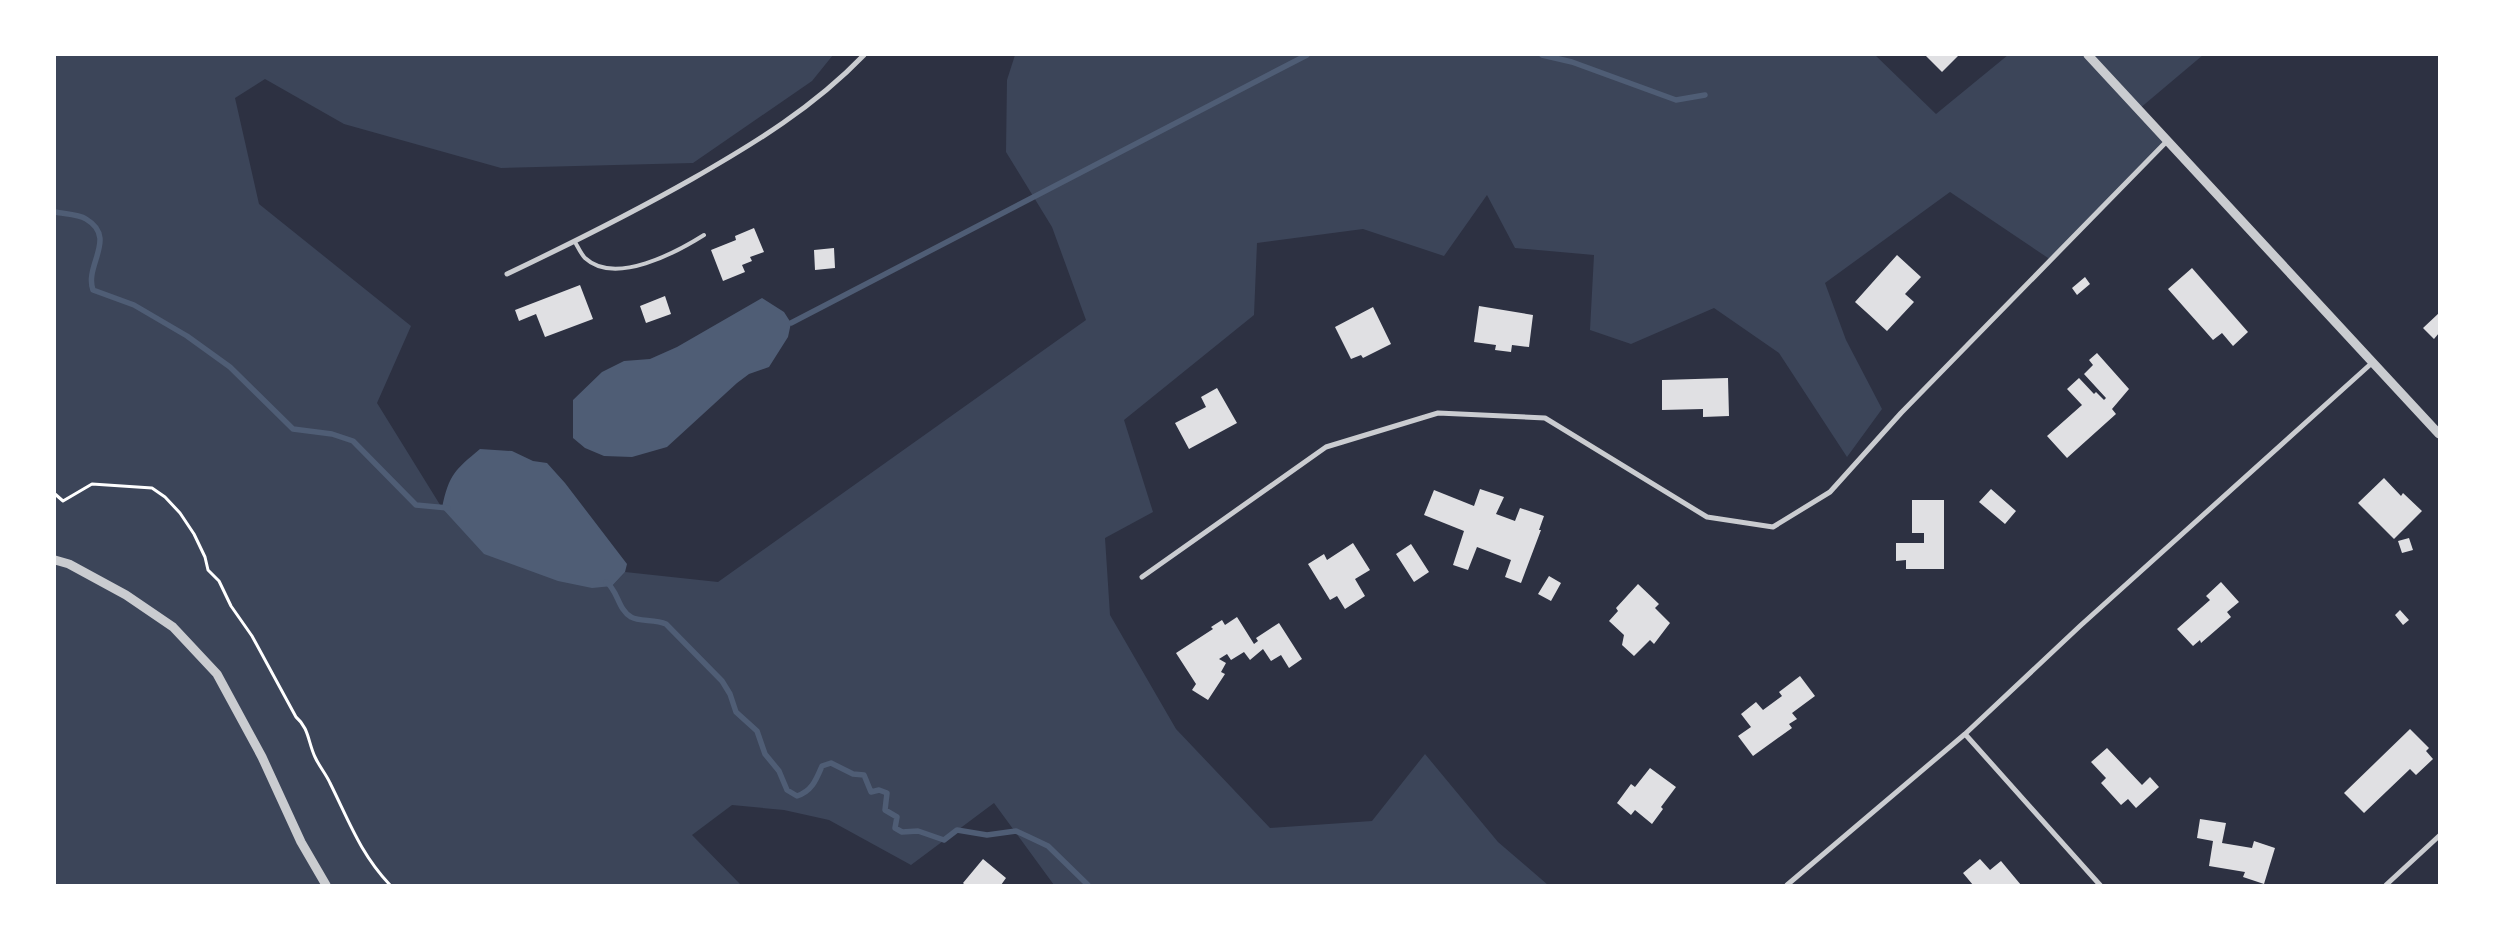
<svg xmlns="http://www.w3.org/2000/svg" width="2494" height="940" font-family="Lato,sans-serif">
  <rect width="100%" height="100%" fill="#2d3142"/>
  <path fill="#3c4559" d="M 55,55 L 833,55 L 812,81 L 693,163 L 501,168 L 344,124 L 265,79 L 235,98 L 259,204 L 411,326 L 377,403 L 442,508 L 612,586 L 625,572 L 718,582 L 1086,320 L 1052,227 L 1006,152 L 1007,80 L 1015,55 L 1875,55 L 1936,114 L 2008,55 L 2203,55 L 2139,109 L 2168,140 L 2051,260 L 1950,192 L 1825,283 L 1846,340 L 1882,409 L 1847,457 L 1779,353 L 1714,308 L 1631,344 L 1590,330 L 1594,255 L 1515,248 L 1487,195 L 1444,256 L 1363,229 L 1257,243 L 1254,315 L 1124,420 L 1153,512 L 1105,538 L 1110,615 L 1176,729 L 1270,828 L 1372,821 L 1425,754 L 1498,842 L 1548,885 L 1054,885 L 994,803 L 911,865 L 829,820 L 784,810 L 732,805 L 692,835 L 741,885 L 55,885 Z"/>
  <path fill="#4f5d75" d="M 762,298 L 784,312 L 791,323 L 788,337 L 769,367 L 749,374 L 737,383 L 667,447 L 632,457 L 604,456 L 585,448 L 573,438 L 573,400 L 602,372 L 624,361 L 650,359 L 677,347 Z
    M 480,449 L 512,451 L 533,461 L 547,463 L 565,483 L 627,564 L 625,572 L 612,586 L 592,588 L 558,581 L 484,554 L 442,508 C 449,474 455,470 480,449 Z"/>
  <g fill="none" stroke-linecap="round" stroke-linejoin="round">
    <path stroke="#4f5d75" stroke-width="5.5" d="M 1542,55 L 1572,62 L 1676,100 L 1705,95
      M 55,212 C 64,214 78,214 86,219 C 118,238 84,265 93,290 L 134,305 L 187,336 L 230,367 L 293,429 L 332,434 L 353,441 L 416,505 L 448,508
      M 791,323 L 1307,55
      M 606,582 C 618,590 618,610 631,617 C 639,622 655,619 666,624 L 722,681 L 730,694 L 736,712 L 757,731 L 765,754 L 779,771 L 787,790 L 797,796 C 812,791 816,780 822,766 L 831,763 L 853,774 L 864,775 L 871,792 L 879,790 L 887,793 L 885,810 L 897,817 L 895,828 L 902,832 L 918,831 L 944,840 L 957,830 L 987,835 L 1016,831 L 1029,837 L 1048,846 L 1088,885"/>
  </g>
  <path fill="#e0e0e3" d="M 1925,55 L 1959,55 L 1942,72 Z
    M 754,228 L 764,252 L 750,257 L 752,261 L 742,265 L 745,272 L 723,281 L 711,250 L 736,240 L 735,236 Z
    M 834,248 L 835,268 L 815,270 L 814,250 Z
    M 1897,255 L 1921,277 L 1905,294 L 1914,302 L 1887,331 L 1855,302 Z
    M 2192,268 L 2248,332 L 2233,346 L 2222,333 L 2213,340 L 2168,289 Z
    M 2085,277 L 2090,284 L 2077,295 L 2072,288 Z
    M 580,285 L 593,319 L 545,337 L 536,314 L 519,321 L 515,310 Z
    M 665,296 L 671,314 L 646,323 L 640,306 Z
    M 1479,306 L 1533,315 L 1529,347 L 1512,345 L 1511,352 L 1495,350 L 1496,345 L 1474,342 Z
    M 1373,307 L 1391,344 L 1363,358 L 1361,355 L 1351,359 L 1335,327 Z
    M 2439,313 L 2439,333 L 2434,339 L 2423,328 Z
    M 2097,353 L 2129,389 L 2112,409 L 2116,414 L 2067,458 L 2047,436 L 2082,405 L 2067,389 L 2079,378 L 2094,394 L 2096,392 L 2104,400 L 2106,398 L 2084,374 L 2093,365 L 2089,360 Z
    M 1728,378 L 1729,416 L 1703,417 L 1703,409 L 1662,410 L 1662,380 Z
    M 1217,388 L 1237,423 L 1189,449 L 1175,423 L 1206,407 L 1201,397 Z
    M 2384,478 L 2401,496 L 2403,493 L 2422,511 L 2394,539 L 2358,503 Z
    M 1480,489 L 1504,497 L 1496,514 L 1515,521 L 1520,508 L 1544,516 L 1539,530 L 1541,530 L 1521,583 L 1505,577 L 1511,560 L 1477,547 L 1468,570 L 1453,565 L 1464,531 L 1424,515 L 1434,490 L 1474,506 Z
    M 1991,489 L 2016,511 L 2005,524 L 1979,502 Z
    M 1912,500 L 1944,500 L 1944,569 L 1906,569 L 1906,560 L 1896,561 L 1896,543 L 1924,543 L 1924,533 L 1912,533 Z
    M 2409,538 L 2413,550 L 2402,553 L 2398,541 Z
    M 1353,543 L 1370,570 L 1355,579 L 1365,596 L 1345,609 L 1337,596 L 1330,600 L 1308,564 L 1324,554 L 1327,560 Z
    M 1411,544 L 1429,572 L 1414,582 L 1396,554 Z
    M 1549,576 L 1561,583 L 1551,601 L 1538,594 Z
    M 2221,582 L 2239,602 L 2227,612 L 2231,617 L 2201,643 L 2200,640 L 2193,646 L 2177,629 L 2210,600 L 2206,596 Z
    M 1638,584 L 1659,604 L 1655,608 L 1670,623 L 1654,644 L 1650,640 L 1634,656 L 1622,645 L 1624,635 L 1609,621 L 1618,611 L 1616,608 Z
    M 2400,610 L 2409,620 L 2403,625 L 2395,615 Z
    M 1237,617 L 1254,644 L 1258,641 L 1256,638 L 1279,623 L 1302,659 L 1289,668 L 1281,655 L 1271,661 L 1263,649 L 1250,660 L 1244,652 L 1231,660 L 1227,654 L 1219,659 L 1226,663 L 1221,672 L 1225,674 L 1208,700 L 1192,690 L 1196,684 L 1176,653 L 1213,629 L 1211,627 L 1222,620 L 1225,625 Z
    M 1800,676 L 1815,696 L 1792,713 L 1797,719 L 1789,724 L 1792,728 L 1753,756 L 1738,736 L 1751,727 L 1741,714 L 1756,702 L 1763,710 L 1782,696 L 1779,692 Z
    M 2410,729 L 2429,748 L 2426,751 L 2433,759 L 2416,775 L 2410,769 L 2364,813 L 2344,793 Z
    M 2107,748 L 2142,785 L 2150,777 L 2159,787 L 2136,808 L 2128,799 L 2121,805 L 2101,783 L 2106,778 L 2091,762 Z
    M 1650,768 L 1676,787 L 1661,807 L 1663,809 L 1652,824 L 1635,810 L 1631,815 L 1617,803 L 1631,784 L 1635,787 Z
    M 2200,819 L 2226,823 L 2222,843 L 2252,848 L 2254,841 L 2275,848 L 2264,884 L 2243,877 L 2245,872 L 2209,866 L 2213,841 L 2197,838 Z
    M 983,859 L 1006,878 L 1001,885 L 965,885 L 963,883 Z
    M 1980,859 L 1990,870 L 2001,861 L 2021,885 L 1973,885 L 1963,873 Z"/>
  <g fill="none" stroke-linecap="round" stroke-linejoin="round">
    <path stroke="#fff" stroke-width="3" d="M 55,494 L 63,501 L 92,484 L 152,488 L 165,497 L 180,513 L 194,534 L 205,557 L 208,570 L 219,581 L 231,606 L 252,636 L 296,717 C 309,728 308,742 315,757 C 319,766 326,774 330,783 C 349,821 360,853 390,885"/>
    <path stroke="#caccd0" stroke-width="4" d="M 575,242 C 578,247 581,254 585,258 C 615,286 677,252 704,235"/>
    <path stroke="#caccd0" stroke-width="5" d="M 507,274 C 570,244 632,213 692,179 C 755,143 814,107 864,55
      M 1142,577 L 1326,447 L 1438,413 L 1545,418 L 1707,517 L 1773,527 L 1830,492 L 1901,413 L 2168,140
      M 1965,734 L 2100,885
      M 1787,885 L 1965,734 L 2080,626 L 2373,362
      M 2386,885 L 2439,836"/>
    <path stroke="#caccd0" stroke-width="9" d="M 2088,55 L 2439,434
      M 55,560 L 69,564 L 126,595 L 173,627 L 217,674 L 262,757 L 301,842 L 326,885"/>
  </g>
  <rect width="2494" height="940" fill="none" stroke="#ffffff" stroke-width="112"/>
</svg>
